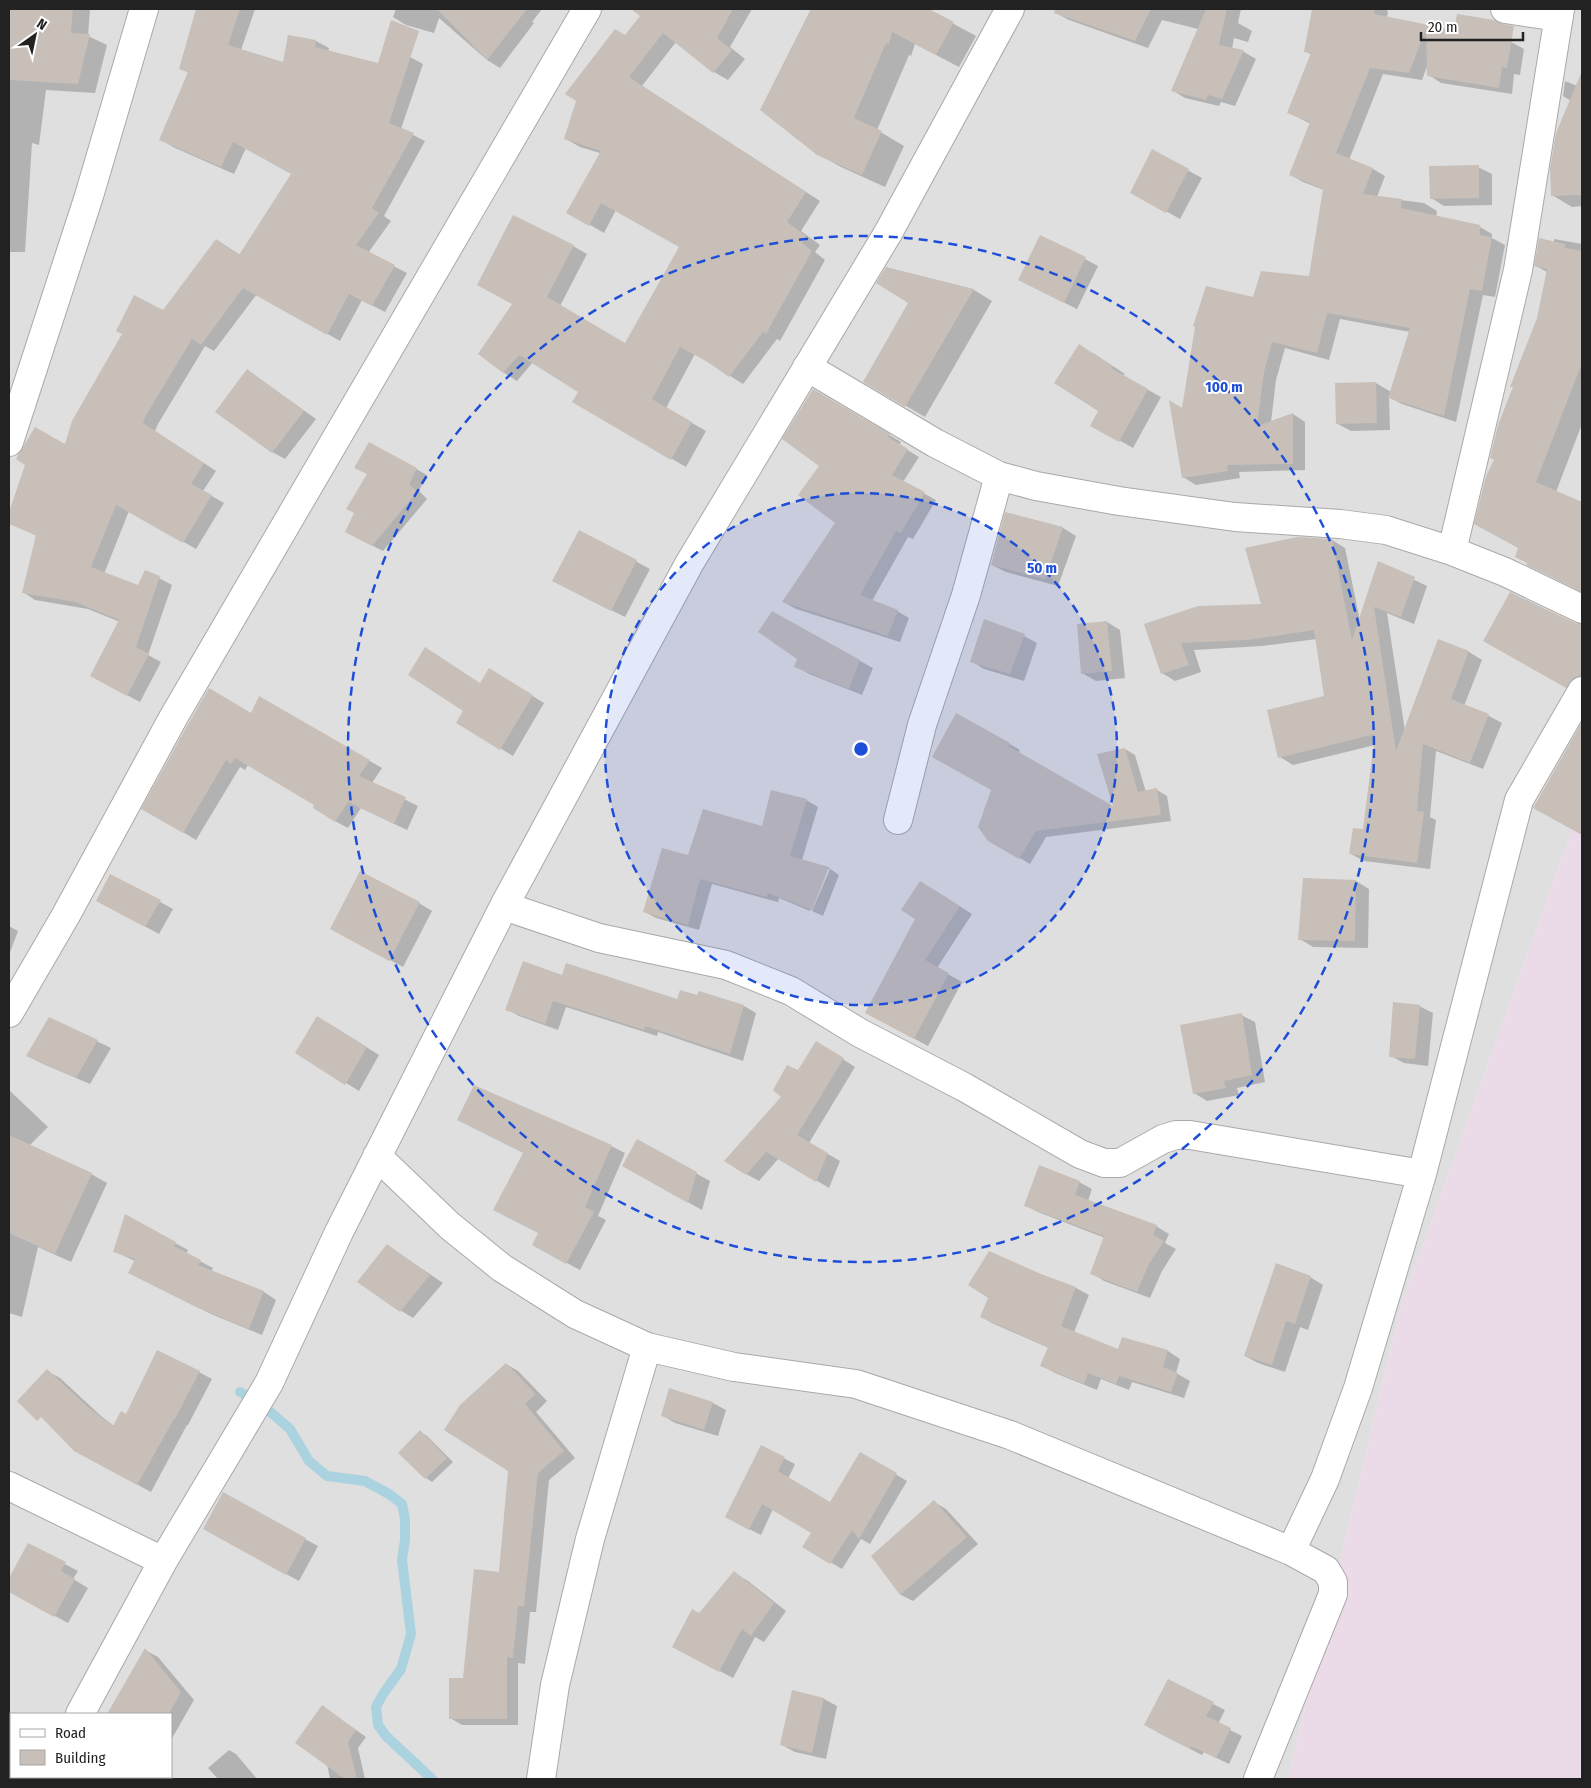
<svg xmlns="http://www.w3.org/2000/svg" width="1591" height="1788" font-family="'Fira Sans Condensed',sans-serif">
  <rect width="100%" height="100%" fill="#f2efe9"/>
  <path fill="#e0dfdf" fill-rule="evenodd" d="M 9,9 L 1582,9 L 1582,802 L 1401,1306 L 1288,1779 L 9,1779 ZM 11,1714 L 171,1714 L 171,1777 L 11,1777 Z"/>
  <path fill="#ebdbe8" d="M 1582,802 L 1582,1779 L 1288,1779 L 1401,1306 Z"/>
  <path fill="#0003" d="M 9,9 L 90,9 L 88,36 L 107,45 L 95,93 L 46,90 L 39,145 L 32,143 L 25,252 L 9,252 Z
    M 197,9 L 255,9 L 241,50 L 284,63 L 289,37 L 316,41 L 329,48 L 328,52 L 379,65 L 410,57 L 423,64 L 401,129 L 425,141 L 384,216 L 391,221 L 368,253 L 407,273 L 385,312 L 362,300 L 340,341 L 257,294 L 214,351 L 205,346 L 158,424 L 155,431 L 216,471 L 203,491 L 224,503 L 196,549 L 129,511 L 104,574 L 138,586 L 146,571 L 172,585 L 148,655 L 161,662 L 140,702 L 104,683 L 120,622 L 88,609 L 35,600 L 23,592 L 37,536 L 9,523 L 9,516 L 27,464 L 66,446 L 217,240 L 240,255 L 292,174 L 246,148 L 234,174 L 173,147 L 161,139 L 189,73 L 181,69 Z
    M 396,9 L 542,9 L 532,22 L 534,23 L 500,68 L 487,60 L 439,18 L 434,33 L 406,25 L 393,17 Z
    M 647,9 L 684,9 L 696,18 L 701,9 L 752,9 L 730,47 L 745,59 L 728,80 L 714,72 L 676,42 L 642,86 L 820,201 L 801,231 L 820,245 L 815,252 L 825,260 L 780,341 L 777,339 L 743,384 L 695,354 L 666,408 L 706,431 L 686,467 L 574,402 L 580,391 L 533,362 L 517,381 L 503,372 L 573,246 L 587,254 L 560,306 L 626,345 L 680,246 L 616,210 L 604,233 L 568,212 L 600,153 L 580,147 L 566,139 L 625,37 Z
    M 811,9 L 926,9 L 976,36 L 959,67 L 915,44 L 911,56 L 909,55 L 877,130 L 904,146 L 885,187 L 841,167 L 818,154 L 761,109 Z
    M 1058,9 L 1241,9 L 1238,23 L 1252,31 L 1248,42 L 1234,38 L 1232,49 L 1244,52 L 1256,59 L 1235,106 L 1221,102 L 1219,106 L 1185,98 L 1172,90 L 1198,29 L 1162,20 L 1148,48 L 1069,20 L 1056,13 Z
    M 1313,9 L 1384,9 L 1388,11 L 1387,18 L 1511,42 L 1524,49 L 1520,75 L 1514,74 L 1512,94 L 1441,83 L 1429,75 L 1428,64 L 1422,80 L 1383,74 L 1349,160 L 1373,169 L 1385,176 L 1377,197 L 1424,203 L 1437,211 L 1436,219 L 1480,227 L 1492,234 L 1492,238 L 1505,245 L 1495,297 L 1483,295 L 1456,422 L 1402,404 L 1389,397 L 1390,430 L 1351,431 L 1338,424 L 1376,383 L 1391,392 L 1410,332 L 1340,319 L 1329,360 L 1285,348 L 1276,380 L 1271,422 L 1293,414 L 1305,422 L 1305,470 L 1239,472 L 1240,478 L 1196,485 L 1183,477 L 1183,410 L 1254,299 L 1310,278 L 1324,190 L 1303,182 L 1291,175 L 1311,124 L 1289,113 L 1312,55 L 1305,51 Z
    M 1565,81 L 1582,88 L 1582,206 L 1572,207 L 1552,195 L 1571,101 L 1563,96 Z
    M 1152,151 L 1202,178 L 1180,219 L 1132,192 Z
    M 1478,167 L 1492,174 L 1492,205 L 1444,206 L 1431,198 Z
    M 1554,239 L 1582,244 L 1582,424 L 1556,492 L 1582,503 L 1582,592 L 1528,564 L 1519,548 L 1496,460 L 1538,319 L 1547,272 L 1536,266 L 1554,243 Z
    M 1085,259 L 1098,266 L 1077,309 L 1019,280 Z
    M 886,269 L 974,290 L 992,301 L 925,417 L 865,382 L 909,302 Z
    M 1093,353 L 1125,374 L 1123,376 L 1161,397 L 1133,448 L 1092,425 L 1100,411 Z
    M 247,371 L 260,379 L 316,419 L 285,459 L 272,452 Z
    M 813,390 L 901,442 L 899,445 L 919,457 L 903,482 L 936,500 L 913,539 L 908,537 L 872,601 L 897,611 L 909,618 L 900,642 L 796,609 L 784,602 L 837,523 L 821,466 Z
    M 369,443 L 427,475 L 419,491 L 427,499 L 383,551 L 357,538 L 356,513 L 368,474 Z
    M 1006,514 L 1063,528 L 1076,536 L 1058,586 L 1006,572 L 992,565 Z
    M 580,531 L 650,569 L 625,617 L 567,588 Z
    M 1332,540 L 1345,548 L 1360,621 L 1379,563 L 1427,586 L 1414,624 L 1387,613 L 1405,731 L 1439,641 L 1469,652 L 1482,660 L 1464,706 L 1489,716 L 1502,723 L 1483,769 L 1436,751 L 1430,817 L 1436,820 L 1430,869 L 1364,861 L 1351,854 L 1364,831 L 1375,745 L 1293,765 L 1280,757 L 1325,696 L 1317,639 L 1262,646 L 1194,650 L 1201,672 L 1175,681 L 1162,673 L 1145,624 L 1263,605 Z
    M 772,612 L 873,668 L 862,695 L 809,674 L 796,666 L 799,658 Z
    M 1107,622 L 1120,630 L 1125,678 L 1096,681 L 1082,673 Z
    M 1575,624 L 1582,626 L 1582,696 L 1504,652 Z
    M 1024,636 L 1037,643 L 1024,681 L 984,669 L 971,661 Z
    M 502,677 L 544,703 L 513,756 L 458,722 L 481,684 Z
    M 260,698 L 382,768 L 372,783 L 418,806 L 407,830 L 361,808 L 348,828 L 335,821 L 316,805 L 248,765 L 245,770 L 240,767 L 196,840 L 143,808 L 252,714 Z
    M 957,714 L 1020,750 L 1018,753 L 1116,809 L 1125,749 L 1135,755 L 1146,792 L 1157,790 L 1167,796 L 1171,821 L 1046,837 L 1030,864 L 989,840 L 993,789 Z
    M 1582,725 L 1582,834 L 1535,808 Z
    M 806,800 L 818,807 L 802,860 L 829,868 L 839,875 L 823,916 L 812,911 L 830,869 L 827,869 L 810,911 L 779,898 L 778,902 L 712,884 L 699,930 L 656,918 L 645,912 L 689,856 L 763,828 Z
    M 111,875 L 173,909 L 159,934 L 111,908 Z
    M 1356,881 L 1369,889 L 1368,948 L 1313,947 L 1300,939 Z
    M 934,890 L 972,914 L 937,968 L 962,982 L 928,1046 L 880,1020 Z
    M 419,903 L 432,911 L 403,967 L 345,936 Z
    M 9,926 L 18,931 L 9,955 Z
    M 562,976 L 678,1000 L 744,1006 L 756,1013 L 743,1061 L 658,1032 L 657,1036 L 566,1007 L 558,1030 L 519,1016 L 507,1009 Z
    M 1419,1006 L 1433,1013 L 1428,1066 L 1404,1063 L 1391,1056 Z
    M 1241,1015 L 1255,1022 L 1265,1082 L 1237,1088 L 1239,1095 L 1207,1101 L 1194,1093 Z
    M 50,1019 L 111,1048 L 90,1084 L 41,1063 L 28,1056 Z
    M 331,1025 L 379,1055 L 359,1091 L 296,1052 Z
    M 829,1050 L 855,1067 L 809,1143 L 840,1161 L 829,1188 L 779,1158 L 759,1181 L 746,1174 L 783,1097 L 798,1071 Z
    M 9,1090 L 48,1127 L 29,1146 L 91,1174 L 107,1183 L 71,1262 L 38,1247 L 22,1317 L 9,1313 Z
    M 637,1141 L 710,1181 L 702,1210 L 623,1166 Z
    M 611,1146 L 625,1153 L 598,1216 L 606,1220 L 580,1270 L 546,1252 Z
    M 1079,1182 L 1092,1189 L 1088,1201 L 1156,1226 L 1169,1234 L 1165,1243 L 1176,1249 L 1162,1271 L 1150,1298 L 1104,1281 L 1092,1273 L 1105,1238 L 1038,1212 L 1025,1205 Z
    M 175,1243 L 188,1250 L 186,1254 L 213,1268 L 211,1272 L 264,1292 L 276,1300 L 262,1335 L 211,1314 L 143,1279 L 135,1261 L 114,1251 Z
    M 400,1254 L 443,1283 L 413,1318 L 400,1310 Z
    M 1041,1275 L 1076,1288 L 1089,1295 L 1074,1332 L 1119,1350 L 1123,1339 L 1168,1351 L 1180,1359 L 1176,1373 L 1190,1381 L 1184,1398 L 1132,1382 L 1129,1390 L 1101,1379 L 1097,1390 L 1055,1373 L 1042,1365 L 1049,1348 L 994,1324 L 981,1317 Z
    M 1310,1277 L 1323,1285 L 1308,1330 L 1300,1327 L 1285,1372 L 1258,1363 L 1245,1356 Z
    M 506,1364 L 518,1371 L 547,1401 L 536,1412 L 575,1458 L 549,1480 L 536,1612 L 530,1612 L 525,1664 L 518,1663 L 518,1725 L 462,1725 L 450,1718 L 500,1574 L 509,1470 Z
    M 47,1371 L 60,1378 L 101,1416 L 114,1426 L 126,1416 L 199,1372 L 212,1379 L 188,1425 L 187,1425 L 151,1492 L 89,1458 Z
    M 713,1403 L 726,1410 L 718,1436 L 675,1423 L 662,1415 Z
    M 420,1432 L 427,1436 L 453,1462 L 432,1482 L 426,1478 L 400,1453 Z
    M 762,1447 L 795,1464 L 788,1479 L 830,1504 L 861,1454 L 907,1481 L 870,1544 L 861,1539 L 842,1569 L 804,1547 L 813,1533 L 773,1509 L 761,1535 L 737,1523 Z
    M 934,1502 L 946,1509 L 978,1544 L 913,1601 L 901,1595 L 873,1556 Z
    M 218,1537 L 305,1539 L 318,1546 L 299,1581 Z
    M 29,1545 L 78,1571 L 73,1579 L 88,1588 L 68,1623 L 9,1591 L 9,1581 Z
    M 734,1573 L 748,1581 L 786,1611 L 764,1642 L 755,1637 L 733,1678 L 687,1654 L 699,1615 Z
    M 145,1650 L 158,1657 L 194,1700 L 171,1740 L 171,1714 L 108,1714 Z
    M 1168,1681 L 1225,1710 L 1218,1724 L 1242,1736 L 1229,1764 L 1204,1752 L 1202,1755 L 1157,1732 Z
    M 793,1692 L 824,1699 L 837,1706 L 826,1759 L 795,1752 L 782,1745 Z
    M 332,1713 L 366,1737 L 358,1748 L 365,1779 L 330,1779 L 327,1764 Z
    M 229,1750 L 236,1754 L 257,1779 L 218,1779 L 208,1768 Z"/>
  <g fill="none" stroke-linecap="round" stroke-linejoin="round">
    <path stroke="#aad3df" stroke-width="10" d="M 240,1392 L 261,1404 L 290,1429 L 309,1461 L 327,1476 L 365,1481 L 389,1494 L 402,1504 L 405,1519 L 405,1540 L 402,1560 L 411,1634 L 401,1669 L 383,1694 L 376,1707 L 378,1725 L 386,1736 L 432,1779"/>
  </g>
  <path fill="#c7bfb8" d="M 9,9 L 73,9 L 71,33 L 90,34 L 78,84 L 9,80 Z
    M 196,9 L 240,9 L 228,45 L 283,62 L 288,35 L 316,40 L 315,47 L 378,63 L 391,20 L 419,31 L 389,123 L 414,133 L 372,208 L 379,213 L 356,245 L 395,265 L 372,306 L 349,294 L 327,335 L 243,288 L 201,345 L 192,339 L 145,417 L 143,423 L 204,463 L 191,484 L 212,495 L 183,543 L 116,505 L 91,567 L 138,585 L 145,570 L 160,576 L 136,647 L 149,654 L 127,696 L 90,676 L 119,620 L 75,602 L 22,593 L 36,535 L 9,524 L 9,512 L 25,465 L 16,459 L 35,427 L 65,444 L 72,421 L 122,334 L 116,331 L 134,295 L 163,310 L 216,239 L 239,255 L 291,174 L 233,142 L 221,167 L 159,140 L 188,72 L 179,69 Z
    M 437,9 L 527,9 L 487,60 Z
    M 631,9 L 733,9 L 717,38 L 732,50 L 713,73 L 663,33 L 629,77 L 806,192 L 787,222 L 806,236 L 802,243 L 812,251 L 766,334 L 763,332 L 729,377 L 708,362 L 680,347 L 652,399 L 692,422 L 671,460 L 572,402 L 578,392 L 519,355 L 503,373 L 478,354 L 512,304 L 477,285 L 513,215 L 574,245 L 547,297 L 625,343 L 679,247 L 601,203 L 589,226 L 566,213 L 601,151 L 564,139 L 576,101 L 565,94 L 615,29 L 625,35 L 640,16 Z
    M 811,9 L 929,9 L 954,22 L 936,55 L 892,32 L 889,44 L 886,43 L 854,118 L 882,131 L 862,175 L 817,155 L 760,110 Z
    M 1055,9 L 1151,9 L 1135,41 L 1054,13 Z
    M 1206,9 L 1227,9 L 1219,45 L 1244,50 L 1222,99 L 1208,95 L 1206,100 L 1171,91 Z
    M 1312,9 L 1375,9 L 1374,14 L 1454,30 L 1457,14 L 1494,20 L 1502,24 L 1514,26 L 1507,68 L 1502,67 L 1499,88 L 1427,76 L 1426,29 L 1409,73 L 1370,68 L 1336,153 L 1373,168 L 1363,194 L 1402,199 L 1401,208 L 1480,225 L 1480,235 L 1492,237 L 1482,291 L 1470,289 L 1444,416 L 1388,398 L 1410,328 L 1327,313 L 1317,353 L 1272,342 L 1264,372 L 1257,426 L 1293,413 L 1293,464 L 1227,465 L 1228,471 L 1182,478 L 1169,400 L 1182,408 L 1195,327 L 1193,326 L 1206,286 L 1253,297 L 1261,271 L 1309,276 L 1323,189 L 1289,175 L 1310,122 L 1287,113 L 1311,53 L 1304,52 Z
    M 1582,71 L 1582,195 L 1551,196 L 1550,168 L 1556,133 Z
    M 1152,149 L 1189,169 L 1166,213 L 1130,193 Z
    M 1479,165 L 1479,198 L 1430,199 L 1429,166 Z
    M 1040,235 L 1086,257 L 1064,303 L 1018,280 Z
    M 1539,238 L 1565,244 L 1565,248 L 1582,251 L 1582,363 L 1536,482 L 1582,502 L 1582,592 L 1526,565 L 1527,563 L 1515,557 L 1518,548 L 1474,524 L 1486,476 L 1494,460 L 1490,458 L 1498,425 L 1513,387 L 1510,387 L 1537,318 L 1547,269 L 1534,266 Z
    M 886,267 L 974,289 L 905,407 L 863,382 L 908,303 L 876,283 Z
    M 1079,344 L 1112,366 L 1111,368 L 1148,389 L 1119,442 L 1090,426 L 1098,411 L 1054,383 Z
    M 247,369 L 304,411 L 272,453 L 215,412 Z
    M 1376,382 L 1377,423 L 1336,424 L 1335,383 Z
    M 813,389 L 890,434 L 888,437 L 908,449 L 892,475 L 925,492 L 901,533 L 896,531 L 860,595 L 898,610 L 888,636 L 782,602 L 835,523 L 798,495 L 819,466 L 782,439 Z
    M 369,442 L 417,468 L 409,484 L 417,492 L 372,546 L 345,532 L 354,513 L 346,509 L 367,474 L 354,468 Z
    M 1005,512 L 1063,527 L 1045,579 L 991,565 Z
    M 579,530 L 637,560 L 611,611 L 552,581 Z
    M 1297,537 L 1332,539 L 1352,640 L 1378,561 L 1415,577 L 1401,617 L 1374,607 L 1396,751 L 1438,639 L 1469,651 L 1451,699 L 1489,714 L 1470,763 L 1423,744 L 1417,811 L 1424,812 L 1417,863 L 1349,854 L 1353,828 L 1363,829 L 1375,734 L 1278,758 L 1267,710 L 1324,696 L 1314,630 L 1248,640 L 1181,643 L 1189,665 L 1161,674 L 1144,624 L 1198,606 L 1261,604 L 1245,548 Z
    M 1510,592 L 1575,623 L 1582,624 L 1582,675 L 1574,678 L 1566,688 L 1483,641 Z
    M 772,611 L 860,660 L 849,689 L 794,667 L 797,659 L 758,632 Z
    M 984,619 L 1025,634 L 1010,674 L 970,662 Z
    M 1107,621 L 1112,671 L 1081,674 L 1077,624 Z
    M 425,647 L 480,683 L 489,668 L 533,695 L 500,750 L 456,723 L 463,711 L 408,675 Z
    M 209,688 L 251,713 L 259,696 L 370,760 L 359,776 L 406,797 L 394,824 L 348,802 L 335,822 L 313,808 L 314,805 L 235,758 L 231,764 L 226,760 L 183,833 L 141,809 L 187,726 Z
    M 956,713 L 1010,743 L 1008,746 L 1113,806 L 1097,754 L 1125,748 L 1138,792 L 1157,788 L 1161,815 L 1036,831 L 1019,859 L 988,841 L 978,827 L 991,790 L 932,757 Z
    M 1582,722 L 1582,835 L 1533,808 Z
    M 771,790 L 807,799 L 790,856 L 829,867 L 812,910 L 768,893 L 767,897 L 700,879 L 688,925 L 643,912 L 662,848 L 688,855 L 703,809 L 762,826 Z
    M 360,871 L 420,902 L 389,961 L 330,929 Z
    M 110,874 L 161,900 L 145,927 L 96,901 Z
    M 1303,878 L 1356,880 L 1355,941 L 1298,940 Z
    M 920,881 L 960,906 L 925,960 L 949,973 L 914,1039 L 865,1013 L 915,919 L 901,910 Z
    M 523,961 L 562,975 L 566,963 L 677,999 L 680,990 L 697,995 L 699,991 L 744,1005 L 730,1054 L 645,1026 L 644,1030 L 553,1001 L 545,1024 L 505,1010 Z
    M 1393,1002 L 1420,1005 L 1415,1059 L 1389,1057 Z
    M 1242,1013 L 1252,1075 L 1224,1081 L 1226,1088 L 1193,1094 L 1180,1025 Z
    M 317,1016 L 367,1047 L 345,1085 L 295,1053 Z
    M 49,1017 L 98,1040 L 76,1078 L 26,1056 Z
    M 816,1041 L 844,1058 L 797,1135 L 828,1153 L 816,1182 L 766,1152 L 746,1175 L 724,1161 L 781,1097 L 773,1090 L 787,1065 L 798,1070 Z
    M 474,1085 L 612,1145 L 585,1207 L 594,1212 L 566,1264 L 532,1245 L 538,1233 L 493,1210 L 523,1153 L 457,1120 Z
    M 9,1135 L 92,1173 L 55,1254 L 9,1233 Z
    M 637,1139 L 697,1172 L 688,1203 L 622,1166 Z
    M 1039,1165 L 1080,1181 L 1075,1195 L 1157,1225 L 1153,1235 L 1164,1241 L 1149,1264 L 1137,1292 L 1090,1274 L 1104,1236 L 1024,1206 Z
    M 125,1214 L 176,1242 L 174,1246 L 201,1260 L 198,1265 L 264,1291 L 249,1329 L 196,1307 L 128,1273 L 135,1259 L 113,1252 Z
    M 387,1244 L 430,1275 L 400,1312 L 357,1282 Z
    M 989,1251 L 1041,1274 L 1076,1287 L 1061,1326 L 1118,1349 L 1122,1337 L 1168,1350 L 1163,1367 L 1178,1373 L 1171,1392 L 1119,1376 L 1116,1384 L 1088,1373 L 1084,1384 L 1040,1366 L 1048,1347 L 980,1317 L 988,1298 L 968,1285 Z
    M 1276,1263 L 1311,1276 L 1295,1324 L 1286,1321 L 1272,1365 L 1244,1356 Z
    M 157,1350 L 200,1371 L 175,1419 L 174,1419 L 137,1485 L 74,1451 L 41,1417 L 37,1421 L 17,1401 L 47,1369 L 88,1407 L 113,1426 L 121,1411 L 126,1414 Z
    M 506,1363 L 536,1394 L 525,1404 L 564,1451 L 538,1473 L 524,1606 L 518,1606 L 513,1658 L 507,1657 L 507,1719 L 449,1719 L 449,1678 L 463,1678 L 474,1569 L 499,1572 L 508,1471 L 444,1430 L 460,1405 Z
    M 669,1388 L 713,1402 L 704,1430 L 661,1416 Z
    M 420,1430 L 447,1458 L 425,1479 L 398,1453 Z
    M 761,1445 L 785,1457 L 778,1471 L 830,1502 L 860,1452 L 897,1473 L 859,1539 L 852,1530 L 830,1564 L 802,1547 L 811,1533 L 762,1504 L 749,1530 L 725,1517 Z
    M 223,1492 L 306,1538 L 286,1575 L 203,1529 Z
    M 934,1500 L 967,1537 L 900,1595 L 871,1556 Z
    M 28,1543 L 66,1562 L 61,1571 L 75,1579 L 54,1617 L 9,1592 L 9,1578 Z
    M 734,1571 L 774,1603 L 751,1636 L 742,1629 L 719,1672 L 672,1647 L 692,1609 L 699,1613 Z
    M 145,1648 L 181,1692 L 169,1714 L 107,1714 Z
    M 1168,1679 L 1214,1702 L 1206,1716 L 1231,1728 L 1216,1758 L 1191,1746 L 1190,1749 L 1144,1725 Z
    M 792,1690 L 824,1698 L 812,1753 L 780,1745 Z
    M 322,1705 L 356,1730 L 348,1742 L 357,1779 L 345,1779 L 295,1743 Z"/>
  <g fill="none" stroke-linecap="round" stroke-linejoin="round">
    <g stroke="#a9a9a9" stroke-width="30">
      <path id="street" d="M 1505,9 L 1559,17
        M 807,367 L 935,443 L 999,476 L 1036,486 L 1119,501 L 1235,517 L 1340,524 L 1386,530 L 1452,551 L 1505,572 L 1582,609
        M 9,442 L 89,196 L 144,9
        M 1452,551 L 1518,270 L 1560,9
        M 898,820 L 922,725 L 966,595 L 999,476
        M 504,906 L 599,938 L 726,965 L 791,991 L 860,1033 L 964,1087 L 1080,1154 L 1104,1163 L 1120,1163 L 1163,1139 L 1176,1135 L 1190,1135 L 1422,1174
        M 9,1013 L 66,915 L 173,718 L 587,9
        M 377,1156 L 450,1226 L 502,1268 L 575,1314 L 647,1347 L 734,1367 L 856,1384 L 1010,1435 L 1291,1551 L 1326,1570 L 1333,1582 L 1333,1594 L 1258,1779
        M 9,1486 L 163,1561
        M 1291,1551 L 1325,1479 L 1358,1388 L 1422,1174 L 1519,800 L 1582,691
        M 80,1714 L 163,1561 L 269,1383 L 339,1232 L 504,906 L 689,564 L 888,233 L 1010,9
        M 51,1779 L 52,1777
        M 541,1779 L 555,1685 L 590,1539 L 647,1347"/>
    </g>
    <use href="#street" stroke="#fff" stroke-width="28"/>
  </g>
  <circle cx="861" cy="749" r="256" fill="#1d4ed8" fill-opacity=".12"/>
  <g fill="none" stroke="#1d4ed8" stroke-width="2.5" stroke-dasharray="9 6">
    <circle cx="861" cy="749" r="256"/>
    <circle cx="861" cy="749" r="513"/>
  </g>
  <circle cx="861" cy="749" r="8" fill="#1d4ed8" stroke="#fff" stroke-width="2.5"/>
  <g font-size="15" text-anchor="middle" font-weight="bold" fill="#1d4ed8" stroke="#fff" stroke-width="4" stroke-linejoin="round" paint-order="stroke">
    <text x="1224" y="392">100 m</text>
    <text x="1042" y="573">50 m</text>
  </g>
  <rect width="1591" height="1788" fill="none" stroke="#222222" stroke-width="20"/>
  <rect x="10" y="1713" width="162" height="65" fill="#ffffff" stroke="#a7a7a7"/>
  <rect x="20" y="1729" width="25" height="8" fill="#ffffff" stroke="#a7a7a7"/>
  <text x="55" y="1738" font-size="15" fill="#222222">Road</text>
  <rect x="20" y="1750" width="25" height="15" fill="#c7bfb8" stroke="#a7a7a7"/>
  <text x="55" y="1763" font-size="15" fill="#222222">Building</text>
  <g transform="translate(35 35) rotate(33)" stroke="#ffffff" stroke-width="4" paint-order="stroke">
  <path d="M0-4L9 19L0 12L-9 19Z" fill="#222222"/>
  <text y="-8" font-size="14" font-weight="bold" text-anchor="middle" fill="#222222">N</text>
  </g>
  <path d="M1421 32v8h102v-8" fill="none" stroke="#222222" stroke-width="2.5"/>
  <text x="1428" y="32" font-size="15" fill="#222222" stroke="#ffffff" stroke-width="4" paint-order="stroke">20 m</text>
</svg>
